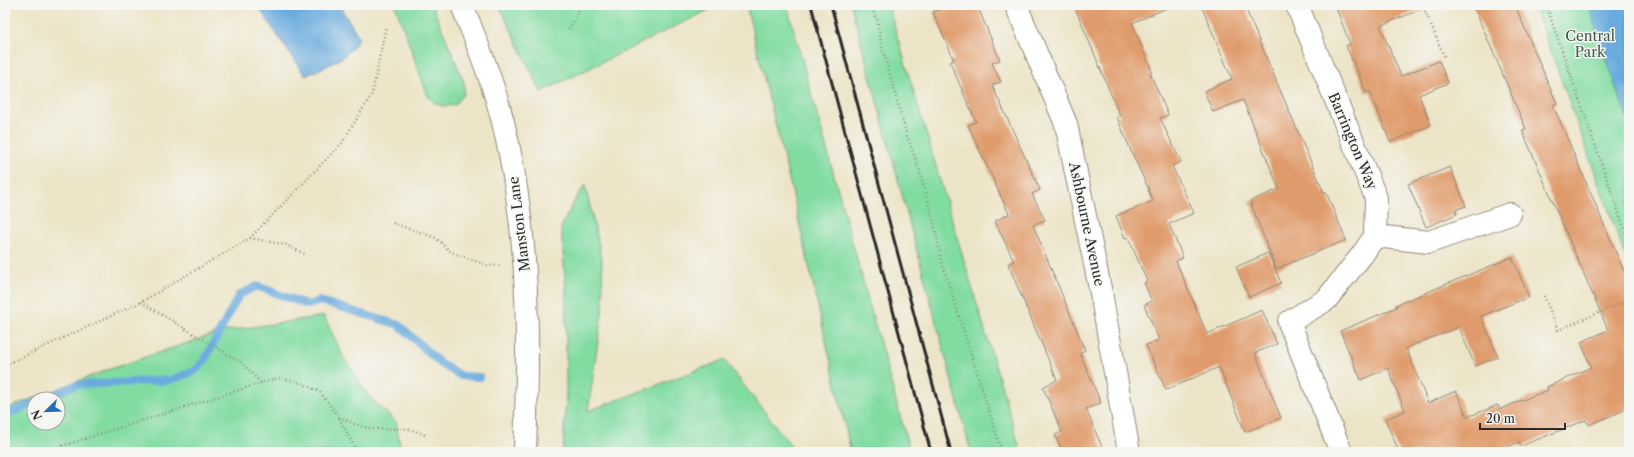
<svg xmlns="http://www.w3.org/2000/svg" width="1634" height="457" font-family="'Libre Caslon Text',serif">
  <rect width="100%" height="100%" fill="#f6f6f2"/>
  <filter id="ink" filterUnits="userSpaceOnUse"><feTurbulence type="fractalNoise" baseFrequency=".025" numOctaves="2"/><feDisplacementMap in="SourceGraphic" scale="8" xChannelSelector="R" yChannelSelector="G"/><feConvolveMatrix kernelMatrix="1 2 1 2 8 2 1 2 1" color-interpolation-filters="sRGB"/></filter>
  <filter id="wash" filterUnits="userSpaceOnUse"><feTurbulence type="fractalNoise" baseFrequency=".012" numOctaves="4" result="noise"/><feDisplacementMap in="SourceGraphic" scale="16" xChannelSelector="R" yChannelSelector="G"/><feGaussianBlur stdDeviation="0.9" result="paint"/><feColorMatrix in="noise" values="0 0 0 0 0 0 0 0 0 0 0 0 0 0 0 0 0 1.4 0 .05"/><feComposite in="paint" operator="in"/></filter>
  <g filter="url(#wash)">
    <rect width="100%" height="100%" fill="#ece4c6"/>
    <path fill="#81dca2" stroke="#568466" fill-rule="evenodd" d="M 395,5 L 432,5 L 464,82 L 464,94 L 455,105 C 442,107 436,106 428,96 Z
      M 499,5 L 719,5 L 541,92 Z
      M 746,5 L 787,5 L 910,452 L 851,452 L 792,191 Z
      M 851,5 L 888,5 L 1021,452 L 971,452 Z
      M 1534,5 L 1629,5 L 1629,266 Z
      M 585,185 L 602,259 L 603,306 L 588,411 L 724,360 L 796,452 L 563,452 L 566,395 L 566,291 L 561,227 L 575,200 Z
      M 324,316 L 344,358 L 369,397 L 396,422 L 401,452 L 5,452 L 5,409 L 107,370 L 220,332 ZM 34,399 L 58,399 L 58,423 L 34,423 Z"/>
    <path fill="#69abde" stroke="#4a6b84" d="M 257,5 L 339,5 L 359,37 C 351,58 324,67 305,76 Z
      M 1590,5 L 1629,5 L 1629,123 L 1598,38 Z"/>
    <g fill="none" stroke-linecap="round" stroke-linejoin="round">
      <path stroke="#69abde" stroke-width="8" d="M 43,399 L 76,385 L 170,380 L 195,371 L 204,361 L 239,295 L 257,286 L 308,305 L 320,301 L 399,325 L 440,363 L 461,376 L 480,377
        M 5,415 L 34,403"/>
    </g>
    <g id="blocks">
      <path fill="#e09b6c" d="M 948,5 L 977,5 L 1000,60 L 992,63 L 1001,82 L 992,85 L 1040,190 L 1032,194 L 1045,220 L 1033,225 L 1085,350 L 1080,353 L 1101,403 L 1086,409 L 1104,452 L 1063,452 L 1055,435 L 1062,432 L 1043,387 L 1057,380 L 1008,264 L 1014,261 L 995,221 L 1009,214 L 968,125 L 976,122 L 950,62 L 954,60 L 933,12 Z
        M 1074,5 L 1174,5 L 1132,23 L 1152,72 L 1150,73 L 1168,115 L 1160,118 L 1181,162 L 1172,166 L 1194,213 L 1169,224 L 1183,258 L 1176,261 L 1207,334 L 1262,310 L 1277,344 L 1255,353 L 1281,418 L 1245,432 L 1219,367 L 1166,390 L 1146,345 L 1159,340 L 1144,305 L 1152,301 L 1144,283 L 1147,281 L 1128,237 L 1125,238 L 1116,216 L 1153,201 L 1148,190 L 1149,190 L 1131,151 L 1117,117 L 1120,116 Z
        M 1201,5 L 1244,5 L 1324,193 L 1326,192 L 1346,240 L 1276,269 L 1250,201 L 1279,189 L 1243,100 L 1213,112 L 1204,91 L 1232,79 Z
        M 1335,5 L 1431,5 L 1380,26 L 1401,76 L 1439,61 L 1448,83 L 1419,95 L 1431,125 L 1390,142 L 1370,91 L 1366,93 L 1356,68 L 1346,46 L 1350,44 Z
        M 1473,5 L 1515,5 L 1557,104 L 1553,105 L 1629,283 L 1629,408 L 1589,425 L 1586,420 L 1521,446 L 1519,442 L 1495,452 L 1399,452 L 1385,419 L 1405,411 L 1388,368 L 1361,380 L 1340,331 L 1397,307 L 1396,305 L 1512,257 L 1529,297 L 1481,316 L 1498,357 L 1475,366 L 1459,327 L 1406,348 L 1428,403 L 1456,391 L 1467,417 L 1498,405 L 1500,409 L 1548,390 L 1547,387 L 1591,367 L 1581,342 L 1608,330 L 1522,130 L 1526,129 Z
        M 1450,167 L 1466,206 L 1455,210 L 1457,214 L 1426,227 L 1408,184 Z
        M 1268,253 L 1281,283 L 1249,297 L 1236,267 Z"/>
    </g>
  </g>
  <g filter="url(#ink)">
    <use href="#blocks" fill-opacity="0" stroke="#8c8878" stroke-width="1"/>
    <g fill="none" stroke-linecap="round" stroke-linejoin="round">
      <g stroke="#8c8878" stroke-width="24">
        <path id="minor" d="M 1016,5 L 1066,124 L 1102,298 L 1129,452
          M 1297,5 L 1376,198 L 1375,236 L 1362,255 L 1326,300 L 1289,322 L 1341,452
          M 1375,236 L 1429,242 L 1510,214"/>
      </g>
      <g stroke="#8c8878" stroke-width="24">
        <path id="tertiary" d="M 462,5 C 477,43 493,82 503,122 C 530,232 529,339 525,452"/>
      </g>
      <path stroke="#8c8878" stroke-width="2.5" stroke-dasharray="1 3" stroke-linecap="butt" d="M 870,5 L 877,19 L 881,43 L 906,133 L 919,169 L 934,223 L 941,260 L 1002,452
        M 1546,5 L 1629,242
        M 1425,11 L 1445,58
        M 569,29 L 582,5
        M 393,223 L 436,238 L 451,252 L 489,266 L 500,265
        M 250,238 L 286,245 L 307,255
        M 1544,296 L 1558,330 L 1629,300
        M 141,302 L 242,363 L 261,383 L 280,378 L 301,383 L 320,392 L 338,416 L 357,452
        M 5,365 L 141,302 L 250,238 L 342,143 L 372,94 L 386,26
        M 339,417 C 351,422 362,428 375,429 C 394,430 406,425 425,435
        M 43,452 L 261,383"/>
      <use href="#minor" stroke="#fff" stroke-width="22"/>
      <use href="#tertiary" stroke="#fff" stroke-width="22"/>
      <path stroke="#2b2b2b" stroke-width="3" d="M 811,5 L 931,452
        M 831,5 L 951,452"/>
    </g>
  </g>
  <g text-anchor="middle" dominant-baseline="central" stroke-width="3" stroke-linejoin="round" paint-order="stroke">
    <g font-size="14" fill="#405749" stroke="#f6f6f2">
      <text x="1590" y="36">Central<tspan x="1590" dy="16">Park</tspan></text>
    </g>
    <g font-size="14" fill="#2b2b2b" stroke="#f6f6f2">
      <text transform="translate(1353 141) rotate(67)">Barrington Way</text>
      <text transform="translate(519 224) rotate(-97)">Manston Lane</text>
      <text transform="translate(1087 224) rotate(78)">Ashbourne Avenue</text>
    </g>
  </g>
  <rect width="1634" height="457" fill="none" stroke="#f6f6f2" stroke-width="20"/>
  <g transform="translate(46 411) rotate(247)"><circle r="19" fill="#f6f6f2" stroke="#a5a5a2"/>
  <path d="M0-3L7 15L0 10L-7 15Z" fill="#1f6fb2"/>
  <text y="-6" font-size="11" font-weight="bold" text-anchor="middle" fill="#2b2b2b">N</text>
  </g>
  <path d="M1480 423v6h85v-6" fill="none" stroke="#2b2b2b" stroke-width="2"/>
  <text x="1486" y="423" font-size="12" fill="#2b2b2b" stroke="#f6f6f2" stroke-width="3" paint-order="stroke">20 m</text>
</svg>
